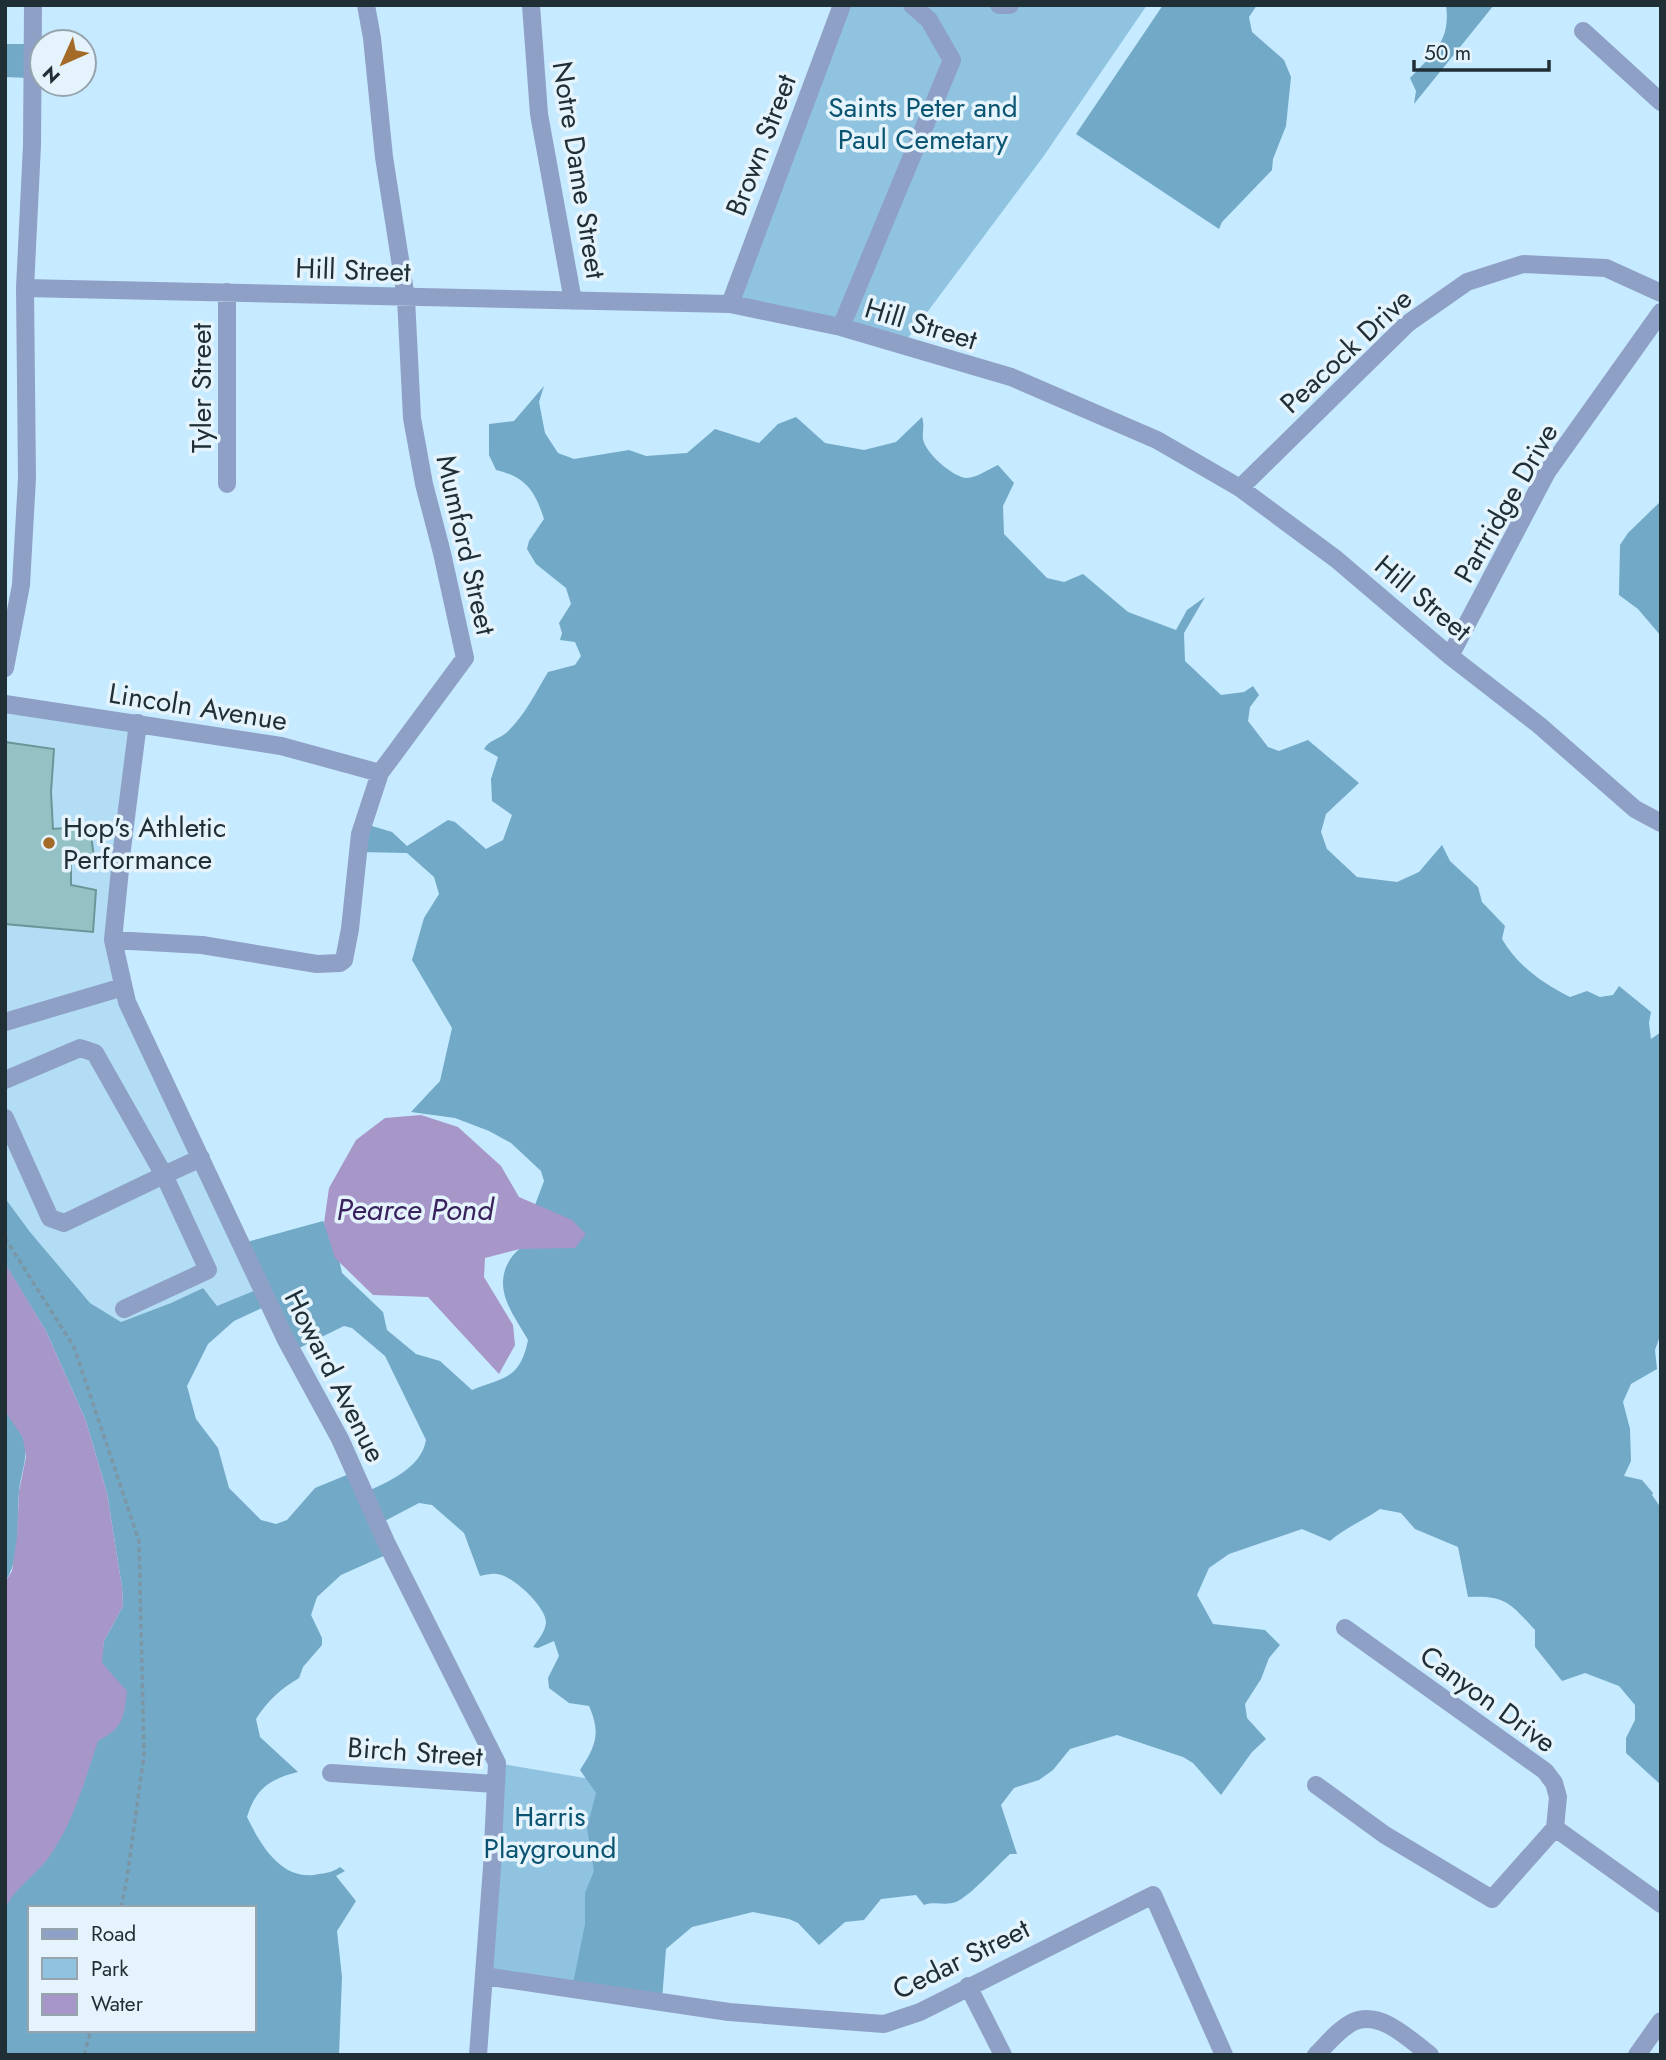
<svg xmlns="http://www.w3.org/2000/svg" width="1666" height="2060" font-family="Jost,sans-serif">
  <rect width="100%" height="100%" fill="#c6eaff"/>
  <path fill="#b2ddf5" d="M 5,705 L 130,723 L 112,944 L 256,1290 L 217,1306 L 202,1288 L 171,1303 L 121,1322 L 90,1303 L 30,1232 L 5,1198 Z"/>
  <path fill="#8fc3df" d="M 842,5 L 1147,5 L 1043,157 L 902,346 L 730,304 Z
    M 497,1763 L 614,1783 L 590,1993 L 485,1976 Z"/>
  <path fill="#71a9c7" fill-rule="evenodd" d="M 1163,5 L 1257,5 L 1249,17 L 1252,32 L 1284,60 L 1291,77 L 1286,126 L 1273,159 L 1272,170 L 1222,222 L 1219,229 L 1076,134 Z
    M 1446,5 L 1494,5 L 1414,104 L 1416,91 L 1410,78 C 1433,54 1451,41 1446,5 Z
    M 5,44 L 27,44 L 29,78 L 5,77 Z
    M 544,386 L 539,402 L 545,433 L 558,453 L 574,459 L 629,450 L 646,456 L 687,453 L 715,429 L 759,443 L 778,424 L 796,417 L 825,443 L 864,450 L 896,442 L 922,417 C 925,426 922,431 923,439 C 925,453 954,478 967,478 C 976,478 989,469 998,465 L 1014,483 L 1003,506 L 1004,534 L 1047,578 L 1064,582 L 1083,574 L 1128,612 L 1176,630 L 1187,610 L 1205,597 L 1184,633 L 1185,661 L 1221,695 L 1244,692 L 1253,686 L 1259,695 L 1250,707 L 1248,721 L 1268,747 L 1279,751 L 1308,740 L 1359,783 L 1326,814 L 1321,832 L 1327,849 L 1357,877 L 1397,882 L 1419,872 L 1442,845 L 1450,861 L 1478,887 L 1482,902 L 1505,926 L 1502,939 C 1518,966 1542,983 1570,997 L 1587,991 L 1600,997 L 1613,995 L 1619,986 L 1651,1012 L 1649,1023 L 1651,1039 L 1661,1032 L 1661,1333 L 1655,1350 L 1657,1369 L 1631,1384 L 1623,1402 L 1630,1429 L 1631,1461 L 1624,1476 L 1642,1480 L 1653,1493 L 1652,1495 L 1661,1508 L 1661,1785 L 1626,1753 L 1626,1738 L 1635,1720 L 1635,1705 L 1619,1686 L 1585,1673 L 1562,1681 L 1535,1647 L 1535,1630 C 1511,1604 1506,1595 1468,1597 L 1458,1547 L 1415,1529 L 1401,1513 L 1380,1509 C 1363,1521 1346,1527 1330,1541 L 1302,1529 L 1229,1554 L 1209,1568 L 1197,1595 L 1213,1624 L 1265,1630 L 1280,1645 L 1269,1658 L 1261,1679 L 1245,1704 L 1247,1718 L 1266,1739 L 1252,1752 L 1221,1795 L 1193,1763 L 1183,1757 L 1117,1735 L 1070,1749 L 1053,1770 L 1039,1780 L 1014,1788 L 1001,1805 L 1017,1854 L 1010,1854 C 997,1866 970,1896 956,1902 C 945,1906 935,1901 924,1905 L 916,1895 L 881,1899 L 864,1920 L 845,1922 L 819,1945 L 798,1923 L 789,1919 L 753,1912 L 692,1927 L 666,1949 L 662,2000 L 572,1989 L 585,1924 L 585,1893 L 594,1871 L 587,1828 L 596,1793 L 580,1770 C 596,1746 601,1733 589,1706 L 569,1703 L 549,1688 L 548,1678 L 559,1656 L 554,1641 L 538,1648 L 533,1647 C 538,1640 545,1632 546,1623 C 547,1607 512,1575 497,1574 C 492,1573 485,1575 480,1576 L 464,1533 L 432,1505 L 419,1503 L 379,1524 L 388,1554 L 341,1575 L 317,1597 L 311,1615 L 322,1638 L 322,1645 L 303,1667 L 299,1678 C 282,1688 267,1701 256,1719 L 260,1737 L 298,1772 C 270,1779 256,1788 247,1817 C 260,1844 280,1879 314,1875 C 324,1873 332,1873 340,1867 L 345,1871 L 336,1876 L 356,1901 L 337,1931 L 342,1977 L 339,2055 L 5,2055 L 5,1908 L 42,1835 L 101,1663 L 104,1641 L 123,1606 L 122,1587 L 107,1493 L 86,1421 L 46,1331 L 5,1264 L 5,1198 L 30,1232 L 90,1303 L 121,1322 L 171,1303 L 203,1288 L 217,1306 L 256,1290 L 240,1244 L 323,1221 L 337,1250 L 342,1273 L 383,1312 L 387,1330 L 416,1354 L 440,1361 L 472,1390 C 505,1377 520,1379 528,1340 C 513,1314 491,1288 511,1258 C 518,1248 533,1240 542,1233 L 535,1205 L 544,1181 L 541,1171 L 511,1143 L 489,1131 L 455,1118 L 411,1112 L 440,1081 L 452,1028 L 412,960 L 424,918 L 439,894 L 434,877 L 407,853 L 359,852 L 362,823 L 392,832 L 407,846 L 448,820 L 455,822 L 486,849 L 503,840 L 512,815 L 492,801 L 491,779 L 498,757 L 484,749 C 490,739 498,740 506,733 C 524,717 536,692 548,672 L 575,665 L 581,656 L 575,642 L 560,640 L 562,633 L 559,623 L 571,604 L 566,588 L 536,564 L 527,549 L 529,541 L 544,519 C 535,491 526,477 496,470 L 489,455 L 489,424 L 514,421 ZM 266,1306 L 293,1351 L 344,1326 L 352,1328 L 385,1356 L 426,1440 C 421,1469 387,1482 364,1493 L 349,1474 L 315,1488 L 287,1520 L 276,1524 L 261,1520 L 229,1488 L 218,1448 L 196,1419 L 187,1386 L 208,1344 L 234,1321 ZM 30,1908 L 254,1908 L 254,2030 L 30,2030 Z
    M 1661,501 L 1661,636 L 1638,609 L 1619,595 L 1620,545 L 1628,533 Z
    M 5,1411 C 11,1419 20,1429 23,1438 C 30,1456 20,1474 19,1492 C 16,1522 22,1556 5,1582 Z"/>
  <path fill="#a797c9" d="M 421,1115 L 458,1127 L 501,1166 L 519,1197 L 572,1220 L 586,1234 L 575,1248 L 520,1249 L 485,1258 L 484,1277 L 513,1325 L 515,1345 L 499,1374 L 428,1297 L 373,1295 L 335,1258 L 324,1223 L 329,1188 L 356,1140 L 385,1118 Z
    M 5,1263 L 46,1331 L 86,1421 L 107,1493 L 122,1587 L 123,1606 L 104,1641 L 102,1663 L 127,1691 C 124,1718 123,1728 98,1741 C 85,1779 75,1818 53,1851 C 40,1873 16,1885 5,1909 L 5,1582 L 12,1571 L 17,1537 L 19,1491 L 26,1457 L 23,1438 L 5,1411 Z"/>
  <path fill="#94c1c3" stroke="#6a9697" stroke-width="2" d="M 5,742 L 54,749 L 51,792 L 53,829 L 90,826 L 94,858 L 71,859 L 71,885 L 96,890 L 93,932 L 5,924 Z"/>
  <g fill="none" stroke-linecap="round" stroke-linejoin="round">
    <path stroke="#7b96a5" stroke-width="3.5" stroke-dasharray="5 3.5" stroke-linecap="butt" d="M 5,1238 L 74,1347 L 139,1541 L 144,1755 L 127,1878 L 121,1908
      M 84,2055 L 91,2030"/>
    <path stroke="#8fa0c7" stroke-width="18" d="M 531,5 L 539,114 L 573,301
      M 999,5 L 1010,5
      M 1583,31 L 1661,102
      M 25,288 L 730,304 L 841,327 L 1011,377 L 1157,440 L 1240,488 L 1336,559 L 1450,656 L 1539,725 L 1635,809 L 1661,823
      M 227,292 L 227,484
      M 730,304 L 842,5
      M 841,327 L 952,60 L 929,20 L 912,5
      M 1240,488 L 1407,324 L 1467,282 L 1523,264 L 1606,268 L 1661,293
      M 1450,656 L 1547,472 L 1661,312
      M 5,668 L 21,585 L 27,478 L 25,288 L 32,145 L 33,5
      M 5,704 L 281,746 L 380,773
      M 138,723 L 122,849 L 113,940 L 127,1002 L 286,1340 L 340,1439 L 386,1542 L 497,1763 L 492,1867 L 478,2055
      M 113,940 L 202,945 L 317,964 L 340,963 L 344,960 L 350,929 L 360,834 L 380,773 L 465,658 L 442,553 L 424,484 L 412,418 L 406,298 L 384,157 L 372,38 L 366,5
      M 5,1022 L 123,987
      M 5,1080 L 80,1048 L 95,1053 L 164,1175 L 201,1158
      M 5,1118 L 50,1218 L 64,1223 L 164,1175 L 208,1270 L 124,1309
      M 331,1773 L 495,1784
      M 1316,1785 L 1385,1835 L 1492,1899 L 1555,1828 L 1558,1797 L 1554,1783 L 1545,1771 L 1345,1628
      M 1555,1828 L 1661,1904
      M 484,1976 L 729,2012 L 816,2019 L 884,2024 L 920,2012 L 1153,1895 L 1224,2055
      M 968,1986 L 1003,2055
      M 1316,2055 C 1327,2044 1339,2029 1353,2022 C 1380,2009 1410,2040 1430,2055
      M 1637,2055 L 1661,2021"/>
  </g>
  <circle fill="#a36a28" stroke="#e5f4fc" stroke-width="2.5" cx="49" cy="843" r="7"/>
  <g text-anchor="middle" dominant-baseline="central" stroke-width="7" stroke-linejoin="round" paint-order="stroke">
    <g font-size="28" fill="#0a5472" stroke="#e5f4fc">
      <text x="923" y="107">Saints Peter and<tspan x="923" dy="32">Paul Cemetary</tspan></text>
      <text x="550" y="1816">Harris<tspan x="550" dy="32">Playground</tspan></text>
    </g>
    <g font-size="28" fill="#202e36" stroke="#e5f4fc">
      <text transform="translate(761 145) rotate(-69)">Brown Street</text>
      <text transform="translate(579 170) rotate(81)">Notre Dame Street</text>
      <text transform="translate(353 270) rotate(2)">Hill Street</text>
      <text transform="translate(921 324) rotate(17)">Hill Street</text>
      <text transform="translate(1346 351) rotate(-43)">Peacock Drive</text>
      <text transform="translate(201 388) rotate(-90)">Tyler Street</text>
      <text transform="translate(1506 503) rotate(-60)">Partridge Drive</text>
      <text transform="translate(466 545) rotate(77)">Mumford Street</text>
      <text transform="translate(1423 598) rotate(40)">Hill Street</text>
      <text transform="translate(198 707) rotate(9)">Lincoln Avenue</text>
      <text transform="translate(335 1376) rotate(63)">Howard Avenue</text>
      <text transform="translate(1488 1699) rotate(36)">Canyon Drive</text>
      <text transform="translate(415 1752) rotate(4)">Birch Street</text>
      <text transform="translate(961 1959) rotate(-26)">Cedar Street</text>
    </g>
    <g font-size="28" fill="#202e36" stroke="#e5f4fc" text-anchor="start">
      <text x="63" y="827">Hop's Athletic<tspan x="63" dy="32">Performance</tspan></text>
    </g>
    <g font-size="30" font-style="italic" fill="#3a225e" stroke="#e5f4fc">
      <text x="415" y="1209">Pearce Pond</text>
    </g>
  </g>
  <rect width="1666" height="2060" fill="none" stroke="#202e36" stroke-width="14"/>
  <rect x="28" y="1906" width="228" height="126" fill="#e5f4fc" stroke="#96a5ad" stroke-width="2"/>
  <rect x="42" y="1929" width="35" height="10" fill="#8fa0c7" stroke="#96a5ad" stroke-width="2"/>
  <text x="91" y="1941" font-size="21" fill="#202e36">Road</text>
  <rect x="42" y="1958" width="35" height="21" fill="#8fc3df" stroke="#96a5ad" stroke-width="2"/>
  <text x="91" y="1976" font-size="21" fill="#202e36">Park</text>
  <rect x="42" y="1994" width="35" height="21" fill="#a797c9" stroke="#96a5ad" stroke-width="2"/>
  <text x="91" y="2011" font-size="21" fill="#202e36">Water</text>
  <g transform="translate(63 63) rotate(225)"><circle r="33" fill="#e5f4fc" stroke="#96a5ad" stroke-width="2"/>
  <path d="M0-5L12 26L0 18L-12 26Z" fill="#a36a28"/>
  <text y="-10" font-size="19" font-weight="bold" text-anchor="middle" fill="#202e36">N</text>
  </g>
  <path d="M1414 60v10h135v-10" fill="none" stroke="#202e36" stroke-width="3.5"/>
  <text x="1424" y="60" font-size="21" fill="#202e36" stroke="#e5f4fc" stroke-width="5" paint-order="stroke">50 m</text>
</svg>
